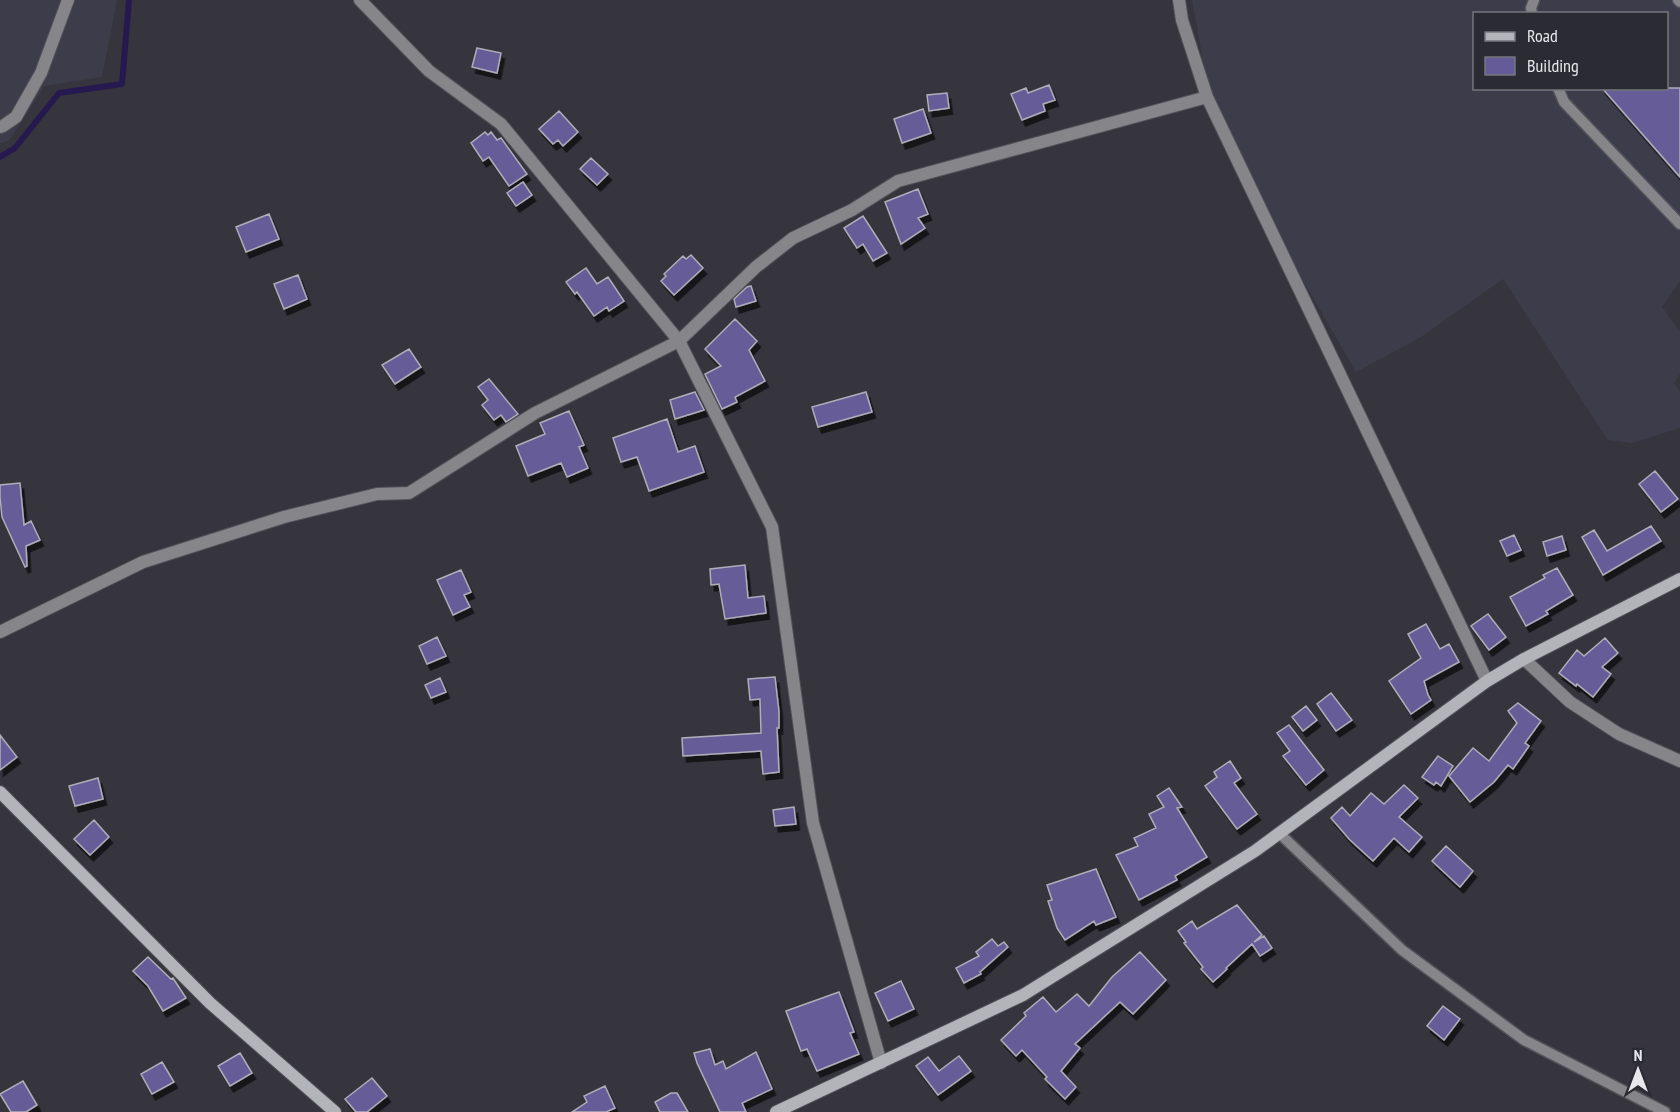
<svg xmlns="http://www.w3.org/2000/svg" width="1680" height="1112" font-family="'PT Sans Narrow',sans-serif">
  <defs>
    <filter id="shadow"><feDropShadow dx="3.5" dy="6" stdDeviation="0" flood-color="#0009"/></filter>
  </defs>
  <rect width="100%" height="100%" fill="#36353d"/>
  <path fill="#3d3c4a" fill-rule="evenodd" d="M 0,0 L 117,0 L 102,77 L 45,86 L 8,141 L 0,143 Z
    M 1192,0 L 1680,0 L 1680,281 L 1662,307 L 1680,332 L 1680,374 L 1674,383 L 1680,391 L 1680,428 L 1632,443 L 1608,440 L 1503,279 L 1421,337 L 1356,372 L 1289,256 L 1207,82 ZM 1474,14 L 1666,14 L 1666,88 L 1474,88 Z"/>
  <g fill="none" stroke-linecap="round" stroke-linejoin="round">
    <path stroke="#26194f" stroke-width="6" d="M 0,157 L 15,148 L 59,93 L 122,84 L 129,0"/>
  </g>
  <path fill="#655b98" stroke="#afaeb8" stroke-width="1.5" filter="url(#shadow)" d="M 477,48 L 501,53 L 497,73 L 472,67 Z
    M 1049,85 L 1055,100 L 1043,104 L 1045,111 L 1022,120 L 1011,94 L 1026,88 L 1028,93 Z
    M 1602,88 L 1680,88 L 1680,177 Z
    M 947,93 L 949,108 L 929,111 L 927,95 Z
    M 923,109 L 931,133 L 902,143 L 894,119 Z
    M 559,111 L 578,132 L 563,146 L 558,140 L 553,144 L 539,129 Z
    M 485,132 L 488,135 L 491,132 L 497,140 L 501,138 L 527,174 L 509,186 L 489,157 L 483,161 L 471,143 Z
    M 591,158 L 608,174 L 597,185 L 580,169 Z
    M 523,182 L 532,195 L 516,206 L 507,193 Z
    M 918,189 L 928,214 L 918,218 L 925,228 L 901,244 L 885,202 Z
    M 269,214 L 279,239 L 246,252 L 236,227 Z
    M 863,216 L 887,253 L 873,261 L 863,244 L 857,248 L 844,228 Z
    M 691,255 L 703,268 L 674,295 L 661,281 L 666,276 L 664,274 L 683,256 L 686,259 Z
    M 586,268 L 597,284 L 608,277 L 624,301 L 609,311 L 607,307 L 594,316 L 577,292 L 575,294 L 566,282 Z
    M 298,275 L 307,299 L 284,309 L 274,284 Z
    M 751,286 L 756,301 L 736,307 L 734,299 L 747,287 Z
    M 735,319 L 757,341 L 749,350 L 765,381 L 735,397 L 737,402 L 722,409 L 705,374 L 721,366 L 705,349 Z
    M 409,349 L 421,367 L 395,384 L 382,365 Z
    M 489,379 L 518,414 L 506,422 L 501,415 L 494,420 L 482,405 L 488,400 L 478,387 Z
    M 695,392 L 704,410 L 675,419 L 670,400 Z
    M 866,392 L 872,412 L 818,427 L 812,407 Z
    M 569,411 L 584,445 L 579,447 L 588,468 L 567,477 L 561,463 L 528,476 L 516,446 L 545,434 L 540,423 Z
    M 667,419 L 678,452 L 695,446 L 704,472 L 649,491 L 637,457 L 621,462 L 613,438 Z
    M 1655,471 L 1678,499 L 1661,512 L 1639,484 Z
    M 20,483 L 24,525 L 31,521 L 40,540 L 26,546 L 27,566 L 25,567 L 2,517 L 0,497 L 0,485 Z
    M 1651,526 L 1661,541 L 1603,575 L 1582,537 L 1594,530 L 1607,551 Z
    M 1514,535 L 1521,550 L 1507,556 L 1500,541 Z
    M 1562,536 L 1566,550 L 1547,556 L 1543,542 Z
    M 745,565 L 748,598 L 764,596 L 766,613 L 725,619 L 719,584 L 711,585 L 710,569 Z
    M 1557,568 L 1573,595 L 1546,611 L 1548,614 L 1526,626 L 1510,597 L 1545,578 L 1543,575 Z
    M 461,570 L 471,592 L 464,595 L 470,607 L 453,615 L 437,580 Z
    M 1488,614 L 1506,637 L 1489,650 L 1471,626 Z
    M 1426,624 L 1440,649 L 1449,644 L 1459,662 L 1424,681 L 1428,695 L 1431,700 L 1411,714 L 1389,681 L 1421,658 L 1408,634 Z
    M 437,637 L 446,656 L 427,664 L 419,646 Z
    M 1605,638 L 1618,653 L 1602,667 L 1611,674 L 1593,697 L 1577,684 L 1576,686 L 1559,673 L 1577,650 L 1584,656 Z
    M 775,677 L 779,712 L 779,728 L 777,728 L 779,772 L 763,774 L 761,751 L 683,756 L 682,738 L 761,733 L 760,699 L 750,700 L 748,679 Z
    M 440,678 L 446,692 L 431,698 L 425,685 Z
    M 1331,693 L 1352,720 L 1336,731 L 1317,704 Z
    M 1518,703 L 1541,721 L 1525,743 L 1529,746 L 1513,769 L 1508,765 L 1494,782 L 1470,802 L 1449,776 L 1473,748 L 1489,761 L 1517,723 L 1508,711 Z
    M 1306,706 L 1317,720 L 1303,731 L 1292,717 Z
    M 1289,725 L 1324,770 L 1306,785 L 1283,756 L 1290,751 L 1277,733 Z
    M 0,735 L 17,757 L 0,770 Z
    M 1438,756 L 1453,766 L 1441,786 L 1436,782 L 1434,785 L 1422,777 Z
    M 1230,761 L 1241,778 L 1234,783 L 1257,814 L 1237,829 L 1205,786 L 1217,777 L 1214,772 Z
    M 98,778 L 103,799 L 75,806 L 69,786 Z
    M 1404,785 L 1418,798 L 1399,817 L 1422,837 L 1409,852 L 1394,838 L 1373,861 L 1350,840 L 1331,818 L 1342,807 L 1350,816 L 1371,793 L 1384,804 Z
    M 1169,788 L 1182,807 L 1177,808 L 1207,857 L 1175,876 L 1177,880 L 1139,900 L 1116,855 L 1138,846 L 1134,838 L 1156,828 L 1149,814 L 1164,807 L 1157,796 Z
    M 794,807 L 796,824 L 775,826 L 773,810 Z
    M 94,820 L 109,837 L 90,855 L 74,839 Z
    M 1446,846 L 1473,871 L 1460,887 L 1432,861 Z
    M 1096,869 L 1116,917 L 1096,925 L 1094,921 L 1065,940 L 1057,928 L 1048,901 L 1052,900 L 1047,885 Z
    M 1237,905 L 1262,935 L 1254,942 L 1264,936 L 1272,948 L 1260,956 L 1252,944 L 1226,968 L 1227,969 L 1213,982 L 1201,969 L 1203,967 L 1184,943 L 1186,942 L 1178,931 L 1192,921 L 1197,929 Z
    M 992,939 L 998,946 L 1004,942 L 1008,947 L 980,972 L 981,974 L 964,983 L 956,968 L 979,956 L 976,952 Z
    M 1140,952 L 1166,980 L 1133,1014 L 1120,1002 L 1075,1044 L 1080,1048 L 1061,1071 L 1076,1087 L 1065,1099 L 1045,1079 L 1047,1077 L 1022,1050 L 1016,1056 L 1001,1040 L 1026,1016 L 1024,1013 L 1043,997 L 1056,1012 L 1077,994 L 1089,1006 L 1112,977 Z
    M 148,957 L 171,979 L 173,978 L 186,998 L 163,1011 L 148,986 L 133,971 Z
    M 901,981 L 914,1009 L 888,1021 L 875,993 Z
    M 839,992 L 854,1032 L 850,1033 L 859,1054 L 817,1071 L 807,1049 L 801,1051 L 786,1011 Z
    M 1443,1006 L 1460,1019 L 1444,1040 L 1427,1026 Z
    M 710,1049 L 715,1065 L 723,1061 L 726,1069 L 756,1052 L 772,1089 L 742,1103 L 746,1112 L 720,1112 L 697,1063 L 694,1053 Z
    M 240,1053 L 252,1073 L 230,1086 L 218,1066 Z
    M 959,1056 L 971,1071 L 938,1095 L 916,1066 L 928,1057 L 939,1071 Z
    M 162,1062 L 174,1082 L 152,1094 L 141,1074 Z
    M 372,1078 L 387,1096 L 367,1112 L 356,1112 L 345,1099 Z
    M 23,1081 L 37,1105 L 26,1112 L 11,1112 L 0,1094 Z
    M 605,1086 L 615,1108 L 606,1112 L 572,1112 L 587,1102 L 584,1096 Z
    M 671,1093 L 677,1093 L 688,1112 L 660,1112 L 655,1102 Z"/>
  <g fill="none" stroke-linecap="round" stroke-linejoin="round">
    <g stroke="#525159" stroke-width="13">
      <path id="lane" d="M 1678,0 L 1680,2
        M 1532,14 L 1531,8 L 1534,0
        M 1558,88 L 1564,102 L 1680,224
        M 1279,833 L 1402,950 L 1524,1040 L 1665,1112"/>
    </g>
    <g stroke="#525159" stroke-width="14">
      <path id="street" d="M 360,0 L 429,71 L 501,124 L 679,341 L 772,527 L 813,823 L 881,1063
        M 1179,0 L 1182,20 L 1207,97
        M 0,127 L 3,126 L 16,117 L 41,73 L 68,0
        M 0,632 L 143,562 L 284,517 L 377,494 L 409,493 L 535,413 L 679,341 L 756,267 L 793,238 L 852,210 L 898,181 L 1207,97 L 1487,681
        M 1524,659 L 1570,702 L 1619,734 L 1680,761"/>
    </g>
    <g stroke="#525159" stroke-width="14">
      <path id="secondary" d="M 0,792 L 210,1003 L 335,1112
        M 776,1112 L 1023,995 L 1255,851 L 1487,681 L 1524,659 L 1680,579"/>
    </g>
    <use href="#lane" stroke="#86868a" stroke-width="10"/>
    <use href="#street" stroke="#86868a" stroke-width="12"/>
    <use href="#secondary" stroke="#b3b3ba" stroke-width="12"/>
  </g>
  <rect x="1473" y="12" width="195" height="78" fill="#2b2b33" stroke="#76767d" stroke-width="1.5"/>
  <rect x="1485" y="32" width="30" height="9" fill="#b3b3ba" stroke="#76767d" stroke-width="1.5"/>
  <text x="1527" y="42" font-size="18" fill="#e7e7ec">Road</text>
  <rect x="1485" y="57" width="30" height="18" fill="#655b98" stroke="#76767d" stroke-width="1.5"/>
  <text x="1527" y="72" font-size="18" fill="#e7e7ec">Building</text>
  <g transform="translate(1638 1070)" stroke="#2b2b33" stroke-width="4.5" paint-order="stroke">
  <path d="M0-4.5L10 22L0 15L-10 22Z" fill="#e7e7ec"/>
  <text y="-9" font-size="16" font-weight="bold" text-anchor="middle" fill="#e7e7ec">N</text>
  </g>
</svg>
